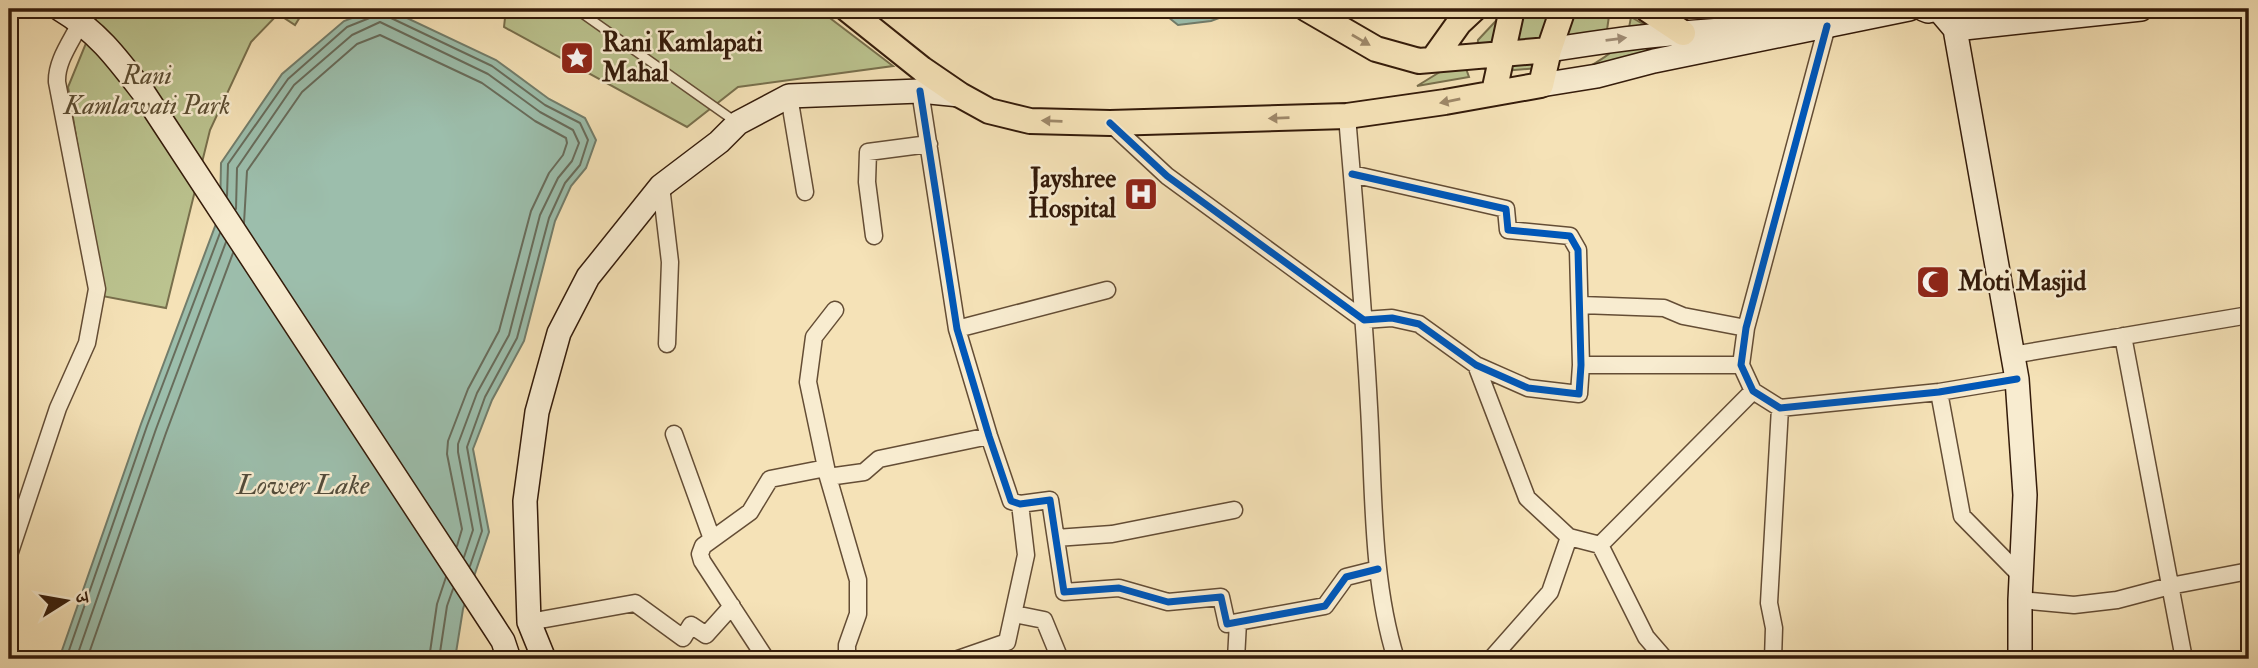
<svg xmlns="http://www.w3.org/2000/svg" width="2258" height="668" font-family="'IM FELL Double Pica','Noto Serif Devanagari',serif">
  <rect width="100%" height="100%" fill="#f5e2b7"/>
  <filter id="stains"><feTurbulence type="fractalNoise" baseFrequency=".00286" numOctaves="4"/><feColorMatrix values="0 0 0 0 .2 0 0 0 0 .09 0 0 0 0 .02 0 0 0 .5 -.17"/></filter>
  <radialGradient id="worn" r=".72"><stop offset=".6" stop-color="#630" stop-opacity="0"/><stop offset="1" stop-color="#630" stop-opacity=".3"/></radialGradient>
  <path fill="#bbc38f" stroke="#786f4c" stroke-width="2" d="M 100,9 L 305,9 L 295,25 L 278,14 L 251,42 L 210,130 L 166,308 L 102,296 L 68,87 Z
    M 506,9 L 818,9 L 893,66 L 738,87 L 687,127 L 504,27 Z
    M 1507,9 L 1610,9 L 1607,30 L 1592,46 L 1539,68 L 1503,71 L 1477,52 L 1478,40 Z
    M 1631,17 L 1667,38 L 1693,44 L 1580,72 C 1604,58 1628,47 1631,17 Z
    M 1459,49 L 1469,77 L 1417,86 L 1443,70 Z"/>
  <path fill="#9cbeac" stroke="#727d6b" stroke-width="2" d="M 376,9 L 388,9 L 496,60 L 549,99 L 585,118 L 596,140 L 586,168 L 571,186 L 555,221 L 524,341 L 492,400 L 473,449 L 489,532 L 463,609 L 455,659 L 59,659 L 141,424 L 220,213 L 221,163 L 282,74 L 344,21 Z
    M 1158,9 L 1243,9 L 1211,21 L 1178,25 Z"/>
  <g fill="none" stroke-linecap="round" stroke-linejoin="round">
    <path stroke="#686c5b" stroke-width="2" d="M 387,9 L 391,18 L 492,66 L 545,105 L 580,123 L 588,140 L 580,165 L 565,183 L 549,218 L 517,338 L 485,397 L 467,447 L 482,531 L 470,566
      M 227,196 L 228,164 L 288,79 L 347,27 L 372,17 L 375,9
      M 236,209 L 237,168 L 294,85 L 352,35 L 380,22 L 488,74 L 540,112 L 573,130 L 579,143 L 572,161 L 558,178 L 540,215 L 509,335 L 477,393 L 458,444 L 458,452 L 473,530 L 464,557
      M 244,223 L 247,171 L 302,92 L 357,44 L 380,35 L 482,83 L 535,121 L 566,138 L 567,143 L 563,155 L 549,173 L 531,211 L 499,331 L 468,389 L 448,441 L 447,454 L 462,529 L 457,546
      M 66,659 L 147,426 L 220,233
      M 76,659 L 156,429 L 226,242
      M 87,659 L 166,433 L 233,253
      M 429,659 L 437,604 L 446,577
      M 439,659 L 447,606 L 453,589"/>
    <g stroke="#644d35" stroke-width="11">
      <path id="lane" d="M 576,9 L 736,122"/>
    </g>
    <g stroke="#644d35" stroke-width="19">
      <path id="street" d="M 1827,26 L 1746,328 L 1741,365 L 1753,391 L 1780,408 L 1939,392 L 2017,379
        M 920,91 L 957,329 L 989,436 L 1011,501 L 1020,504 L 1050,500 L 1064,592 L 1119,588 L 1168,602 L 1221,597 L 1227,624 L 1325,606 L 1346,577 L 1378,569
        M 789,96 L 805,192
        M 1347,116 C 1355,213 1364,310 1369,407 C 1374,490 1371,579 1396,659
        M 1110,123 L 1167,176 L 1364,320 L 1392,318 L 1419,324 L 1476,365 L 1528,388 L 1579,394 L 1581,365 L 1578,250 L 1570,236 L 1508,230 L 1506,209 L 1352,174
        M 661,186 L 670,262 L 667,344
        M 874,236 L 867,182 L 868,152 L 929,144
        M 1581,305 L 1664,308 L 1683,316 L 1746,328
        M 835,310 L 814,337 L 808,382 L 828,477 L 858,580 L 858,614 L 847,645 L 847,659
        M 957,329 L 1107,290
        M 2123,336 L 2184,659
        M 2012,355 L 2249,315
        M 1476,365 L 1527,498 L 1569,537 L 1600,545 L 1646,637 L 1665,659
        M 1581,365 L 1741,365
        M 1939,392 L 1962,516 L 2022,577
        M 674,434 L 712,539
        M 828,477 L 864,472 L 879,459 L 989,436
        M 1056,538 L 1112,534 L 1234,510
        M 1600,545 L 1753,391
        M 9,555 L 58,408 L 87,343 L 97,289 L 57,82 C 56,56 79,33 86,9
        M 2020,600 L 2074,605 L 2117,600 L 2170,586 L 2249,571
        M 1014,614 L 1044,620 L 1060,659
        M 529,622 L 635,603 L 683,638 L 691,625 L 706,635 L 732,606
        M 766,659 L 702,561 L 700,554 L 703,546 L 750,512 L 770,479 L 826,468
        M 958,659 L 1007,642 L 1026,555 L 1020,504
        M 1236,659 L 1238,622
        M 1491,659 L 1550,592 L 1569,537
        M 1773,659 L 1774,628 L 1769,603 L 1780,408"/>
    </g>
    <g stroke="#341b0a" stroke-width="26">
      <path id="secondary" d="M 60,9 C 97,31 117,58 143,92 L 492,624 L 503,641 L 509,659
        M 1923,9 L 1928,11 L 1938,9 L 1955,29 L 2017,379 L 2025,495 L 2020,600 L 2020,659
        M 1955,29 L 2141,9
        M 1549,50 C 1593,43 1638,36 1682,33 C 1728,30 1777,27 1819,9
        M 1541,85 L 1597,76 L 1654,61 L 1909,9
        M 544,659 L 529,622 L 525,501 L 537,412 L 559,333 L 588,277 L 661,186 L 719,142 L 738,123 L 789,96 L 920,91 L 960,95"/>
    </g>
    <g stroke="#341b0a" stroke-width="28">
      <path id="primary" d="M 847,9 L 922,69 L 960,95 L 989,111 L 1030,121 L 1110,123 L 1347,116 L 1445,102 L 1541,85 L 1549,50 L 1563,9
        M 1307,9 L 1376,49 L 1419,61 L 1549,50
        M 1647,9 L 1683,33
        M 1434,58 L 1459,23 L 1474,9
        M 1494,92 L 1512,9"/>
    </g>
    <use href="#lane" stroke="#f8ecd0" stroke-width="8"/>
    <use href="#street" stroke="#f8ecd0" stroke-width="16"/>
    <use href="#secondary" stroke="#f8ecd0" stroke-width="23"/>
    <use href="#primary" stroke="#f5e2b7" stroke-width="24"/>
    <g stroke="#f8ecd0" stroke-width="11">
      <path id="cycleway" d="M 1827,26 L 1746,328 L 1741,365 L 1753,391 L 1780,408 L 1939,392 L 2017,379
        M 920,91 L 957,329 L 989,436 L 1011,501 L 1020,504 L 1050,500 L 1064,592 L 1119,588 L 1168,602 L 1221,597 L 1227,624 L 1325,606 L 1346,577 L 1378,569
        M 1110,123 L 1167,176 L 1364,320 L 1392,318 L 1419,324 L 1476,365 L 1528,388 L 1579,394 L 1581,365 L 1578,250 L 1570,236 L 1508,230 L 1506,209 L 1352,174"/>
    </g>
    <use href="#cycleway" stroke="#0057b8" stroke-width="7"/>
  </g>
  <defs><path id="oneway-solid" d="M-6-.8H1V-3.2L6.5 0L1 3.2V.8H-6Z" transform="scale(1.75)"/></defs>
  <use fill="#a08e77" href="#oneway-solid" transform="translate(1616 39) rotate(-7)"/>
  <g fill="#9e8869">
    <use href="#oneway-solid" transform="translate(1361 40) rotate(30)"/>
    <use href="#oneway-solid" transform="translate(1450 101) rotate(169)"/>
    <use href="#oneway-solid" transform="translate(1279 118) rotate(178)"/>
    <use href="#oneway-solid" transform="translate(1052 121) rotate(-178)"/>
  </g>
  <defs>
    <g id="sight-square" transform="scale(1.75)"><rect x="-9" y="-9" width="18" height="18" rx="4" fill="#8f2418" stroke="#f8ecd0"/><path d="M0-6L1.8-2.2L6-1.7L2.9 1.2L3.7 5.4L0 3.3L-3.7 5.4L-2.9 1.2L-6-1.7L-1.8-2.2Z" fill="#fff"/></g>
    <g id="hospital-square" transform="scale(1.75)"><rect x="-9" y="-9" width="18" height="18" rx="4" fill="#8f2418" stroke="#f8ecd0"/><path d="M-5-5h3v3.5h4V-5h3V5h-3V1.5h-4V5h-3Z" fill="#fff"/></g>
    <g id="mosque-square" transform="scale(1.75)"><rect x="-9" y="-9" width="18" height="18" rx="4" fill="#8f2418" stroke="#f8ecd0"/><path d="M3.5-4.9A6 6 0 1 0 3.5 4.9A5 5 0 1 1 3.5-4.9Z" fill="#fff"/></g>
  </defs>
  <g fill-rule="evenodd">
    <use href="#sight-square" x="577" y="58"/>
    <use href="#hospital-square" x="1141" y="194"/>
    <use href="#mosque-square" x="1933" y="282"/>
  </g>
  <g text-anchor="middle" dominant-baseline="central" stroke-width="5" stroke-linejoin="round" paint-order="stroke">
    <g font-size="26" font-weight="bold" fill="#341b0a" stroke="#f8ecd0" text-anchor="start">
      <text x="602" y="43">Rani Kamlapati<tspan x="602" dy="30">Mahal</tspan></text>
      <text x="1116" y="179" text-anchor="end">Jayshree<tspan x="1116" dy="30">Hospital</tspan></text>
      <text x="1958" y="282">Moti Masjid</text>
    </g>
    <g font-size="26" font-style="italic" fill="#5c4d32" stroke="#f8ecd0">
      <text x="147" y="76">Rani<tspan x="147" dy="30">Kamlawati Park</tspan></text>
    </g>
    <g font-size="28" font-style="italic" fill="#534c3b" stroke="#f8ecd0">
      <text x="303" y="485">Lower Lake</text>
    </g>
  </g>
  <rect width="2258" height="668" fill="none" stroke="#f5e2b7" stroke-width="35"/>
  <rect x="10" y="10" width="2237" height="647" fill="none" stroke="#341b0a" stroke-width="3.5"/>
  <rect x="18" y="18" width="2223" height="633" fill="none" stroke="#341b0a" stroke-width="2"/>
  <g transform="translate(66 601) rotate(79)" stroke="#f8ecd0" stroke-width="5" paint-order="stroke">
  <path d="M0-5L12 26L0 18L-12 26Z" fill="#341b0a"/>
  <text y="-10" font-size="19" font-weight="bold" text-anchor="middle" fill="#341b0a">उ</text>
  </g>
  <rect width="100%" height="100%" filter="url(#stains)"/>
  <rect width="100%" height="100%" fill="url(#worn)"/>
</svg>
